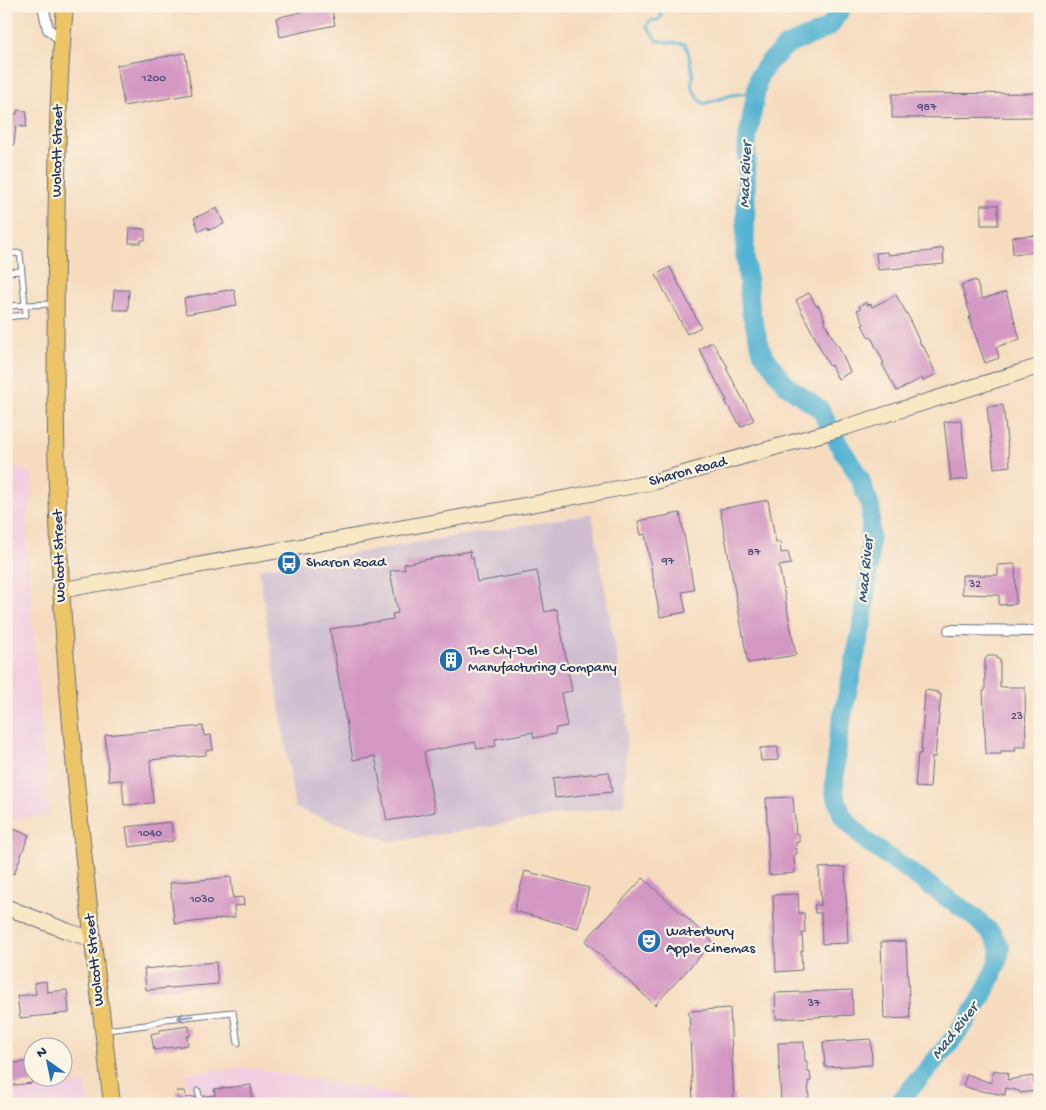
<svg xmlns="http://www.w3.org/2000/svg" width="1046" height="1110" font-family="'Gochi Hand',sans-serif">
  <rect width="100%" height="100%" fill="#fcf5e5"/>
  <filter id="ink" filterUnits="userSpaceOnUse"><feTurbulence type="fractalNoise" baseFrequency=".02" numOctaves="2"/><feDisplacementMap in="SourceGraphic" scale="10" xChannelSelector="R" yChannelSelector="G"/><feConvolveMatrix kernelMatrix="1 2 1 2 8 2 1 2 1" color-interpolation-filters="sRGB"/></filter>
  <filter id="wash" filterUnits="userSpaceOnUse"><feTurbulence type="fractalNoise" baseFrequency=".0096" numOctaves="4" result="noise"/><feDisplacementMap in="SourceGraphic" scale="20" xChannelSelector="R" yChannelSelector="G"/><feGaussianBlur stdDeviation="1.12" result="paint"/><feColorMatrix in="noise" values="0 0 0 0 0 0 0 0 0 0 0 0 0 0 0 0 0 1.4 0 .05"/><feComposite in="paint" operator="in"/></filter>
  <g filter="url(#wash)">
    <rect width="100%" height="100%" fill="#f5dcbf"/>
    <path fill="#f1d0e2" d="M 6,463 L 32,474 L 32,496 L 26,520 L 28,562 L 34,646 L 50,815 L 6,821 Z
      M 246,1067 L 447,1104 L 190,1104 L 186,1074 Z
      M 86,1082 L 88,1104 L 6,1104 L 6,1092 Z"/>
    <path fill="#cebed0" d="M 592,514 L 627,716 L 624,805 L 392,842 L 295,808 L 259,569 Z"/>
    <g fill="none" stroke-linecap="round" stroke-linejoin="round">
      <path stroke="#53b2d2" stroke-width="3" d="M 656,6 L 662,15 L 658,20 C 652,21 649,19 647,26 L 657,41 L 685,44 L 688,51 L 693,75 L 691,85 L 698,98 L 704,104 L 732,95 L 755,92"/>
      <path stroke="#53b2d2" stroke-width="19" d="M 843,6 L 830,26 L 819,32 L 786,46 L 768,63 L 759,76 L 747,141 L 745,254 L 751,312 L 762,352 L 786,385 L 820,409 L 842,450 L 859,476 L 871,509 L 869,568 L 862,625 L 838,737 L 834,791 L 843,817 L 866,841 L 973,916 L 992,934 L 1001,948 C 987,1011 937,1055 898,1104"/>
    </g>
    <g id="blocks">
      <path fill="#d397c3" d="M 326,6 L 331,6 L 335,25 L 280,37 L 276,18 Z
        M 185,53 L 192,94 L 124,106 L 117,65 Z
        M 1040,93 L 1040,117 L 892,118 L 892,94 Z
        M 17,110 L 27,111 L 26,127 L 16,126 L 14,145 L 6,144 L 6,113 L 17,114 Z
        M 981,205 L 998,205 L 998,225 L 981,225 Z
        M 217,208 L 224,224 L 209,230 L 208,227 L 199,231 L 194,218 Z
        M 130,228 L 145,229 L 145,240 L 141,240 L 141,243 L 129,243 Z
        M 1040,235 L 1040,252 L 1013,254 L 1012,237 Z
        M 943,248 L 944,264 L 878,270 L 876,253 L 887,252 L 888,255 L 932,251 L 932,250 Z
        M 670,267 L 701,327 L 687,334 L 656,275 Z
        M 976,280 L 982,299 L 1006,292 L 1020,339 L 996,347 L 999,358 L 985,363 L 969,317 L 971,317 L 961,285 Z
        M 234,289 L 237,305 L 186,314 L 184,298 Z
        M 114,290 L 129,290 L 128,310 L 113,310 Z
        M 809,293 L 816,306 L 818,305 L 825,319 L 823,319 L 836,344 L 838,345 L 850,372 L 838,379 L 831,365 L 829,366 L 796,300 Z
        M 896,295 L 911,321 L 910,321 L 922,347 L 924,347 L 936,374 L 923,381 L 922,378 L 897,391 L 882,364 L 884,363 L 871,337 L 869,338 L 862,325 L 864,324 L 857,310 L 860,309 L 859,306 L 866,302 L 867,305 L 871,304 L 872,307 Z
        M 712,342 L 728,367 L 726,368 L 754,420 L 741,427 L 725,401 L 727,401 L 699,349 Z
        M 1003,405 L 1010,466 L 994,468 L 987,407 Z
        M 961,420 L 968,479 L 951,481 L 944,422 Z
        M 768,500 L 776,543 L 780,542 L 781,553 L 788,552 L 791,564 L 779,566 L 796,655 L 748,663 L 720,509 Z
        M 680,513 L 694,590 L 682,592 L 686,612 L 660,617 L 645,534 L 641,535 L 638,521 Z
        M 470,551 L 471,558 L 473,557 L 477,582 L 537,571 L 545,612 L 557,609 L 572,691 L 561,693 L 567,726 L 556,728 L 555,734 L 534,738 L 533,732 L 495,739 L 496,746 L 477,749 L 475,742 L 424,752 L 435,812 L 387,821 L 375,756 L 353,760 L 330,629 L 393,619 L 392,614 L 398,613 L 390,571 L 405,569 L 404,564 Z
        M 1015,564 L 1016,604 L 999,605 L 999,595 L 962,594 L 962,575 L 998,575 L 998,565 Z
        M 988,656 L 997,656 L 997,659 L 1000,659 L 1000,687 L 1025,687 L 1026,747 L 1015,747 L 1016,751 L 1001,751 L 1001,754 L 986,754 L 983,691 L 985,691 L 985,659 Z
        M 925,690 L 938,692 L 938,694 L 941,694 L 935,757 L 932,757 L 930,788 L 915,787 L 918,754 L 921,754 Z
        M 203,726 L 204,736 L 211,735 L 213,750 L 206,750 L 206,755 L 150,760 L 153,803 L 124,805 L 122,780 L 109,781 L 105,735 Z
        M 778,747 L 778,760 L 761,761 L 760,748 Z
        M 609,772 L 612,792 L 555,798 L 553,778 Z
        M 793,797 L 796,834 L 799,834 L 799,842 L 796,842 L 797,854 L 794,854 L 795,873 L 769,875 L 766,798 Z
        M 171,822 L 173,841 L 129,847 L 126,827 Z
        M 6,826 L 29,835 L 14,874 L 6,871 Z
        M 845,867 L 848,943 L 822,944 L 821,913 L 815,913 L 814,905 L 821,905 L 819,868 Z
        M 525,871 L 589,888 L 578,928 L 514,911 Z
        M 231,877 L 233,898 L 243,897 L 244,905 L 234,906 L 235,917 L 176,924 L 174,921 L 170,883 Z
        M 643,878 L 713,942 L 655,1005 L 585,941 Z
        M 798,894 L 799,913 L 804,913 L 805,933 L 802,933 L 803,951 L 801,951 L 802,970 L 776,972 L 773,895 Z
        M 906,941 L 910,1018 L 884,1019 L 881,942 Z
        M 216,962 L 218,984 L 146,990 L 144,969 Z
        M 46,981 L 47,992 L 67,990 L 69,1013 L 20,1018 L 17,996 L 36,994 L 34,983 Z
        M 852,990 L 853,1015 L 776,1019 L 775,993 Z
        M 730,1008 L 734,1104 L 693,1104 L 689,1011 Z
        M 189,1026 L 190,1036 L 187,1036 L 188,1045 L 154,1050 L 151,1034 L 160,1032 L 160,1030 Z
        M 871,1039 L 872,1065 L 825,1067 L 823,1042 Z
        M 804,1042 L 805,1061 L 807,1061 L 807,1072 L 810,1072 L 811,1081 L 808,1081 L 809,1098 L 806,1098 L 806,1104 L 781,1104 L 778,1043 Z
        M 32,1061 L 32,1083 L 6,1086 L 6,1064 Z
        M 994,1070 L 1008,1073 L 1007,1080 L 1033,1076 L 1035,1091 L 1020,1093 L 1019,1091 L 1006,1088 L 1005,1095 L 976,1090 L 963,1086 L 967,1074 L 991,1083 Z
        M 251,1085 L 253,1104 L 205,1104 L 204,1096 L 215,1095 L 214,1089 Z
        M 177,1091 L 185,1091 L 186,1098 L 195,1097 L 196,1104 L 179,1104 Z"/>
    </g>
  </g>
  <g filter="url(#ink)">
    <use href="#blocks" fill-opacity="0" stroke="#676c80" stroke-width="1"/>
    <g fill="none" stroke-linecap="round" stroke-linejoin="round">
      <g stroke="#676c80" stroke-width="7">
        <path id="lane" d="M 6,254 L 20,253 L 25,305 L 53,304
          M 6,272 L 22,271
          M 6,317 L 26,315 L 25,305 L 10,306
          M 107,1030 L 146,1025 L 166,1019 L 233,1012 L 238,1043
          M 198,1091 L 201,1104"/>
      </g>
      <g stroke="#676c80" stroke-width="12">
        <path id="street" d="M 43,6 L 48,29 L 62,41
          M 949,630 L 1040,631"/>
      </g>
      <g stroke="#676c80" stroke-width="17">
        <path id="secondary" d="M 62,590 L 654,482 L 846,427 L 1040,366
          M 6,907 L 67,931 L 92,939"/>
      </g>
      <g stroke="#676c80" stroke-width="18">
        <path id="primary" d="M 65,6 C 57,91 57,175 56,260 C 55,375 55,489 62,603 C 72,770 92,937 112,1104"/>
      </g>
      <use href="#lane" stroke="#fff" stroke-width="5"/>
      <use href="#street" stroke="#fff" stroke-width="10"/>
      <use href="#secondary" stroke="#f8e8c3" stroke-width="15"/>
      <use href="#primary" stroke="#edc569" stroke-width="16"/>
    </g>
    <defs><path id="oneway-shaft" d="M-6 0H5M1.5-3L5.5 0L1.5 3" fill="none" stroke-width="1.6" stroke-linecap="round" stroke-linejoin="round" transform="scale(1.25)"/></defs>
    <use stroke="#8d97ae" href="#oneway-shaft" transform="translate(185 1017) rotate(173)"/>
  </g>
  <defs>
    <g id="bus-disc" transform="scale(1.25)"><circle r="9.5" fill="#1f6fb2" stroke="#fcf5e5"/><path d="M-5-6H5V4H4V6H2V4H-2V6H-4V4H-5ZM-3.5-4V0h7V-4ZM-3.5 1.2v1.5H-2V1.2ZM2 1.2v1.5H3.5V1.2Z" fill="#fff"/></g>
    <g id="building-disc" transform="scale(1.25)"><circle r="9.5" fill="#1f6fb2" stroke="#fcf5e5"/><path d="M-4-6H4V6H1V3H-1V6H-4ZM-2.5-4.3h1.7v1.8h-1.7ZM.8-4.3h1.7v1.8H.8ZM-2.5-1h1.7V.8h-1.7ZM.8-1h1.7V.8H.8Z" fill="#fff"/></g>
    <g id="theatre-disc" transform="scale(1.25)"><circle r="9.5" fill="#1f6fb2" stroke="#fcf5e5"/><path d="M-5-5.5Q0-4 5-5.5V0Q5 5 0 6Q-5 5-5 0ZM-3.3-2.5H-1v1.5H-3.3ZM1-2.5H3.3v1.5H1ZM-2.8 1Q0 5.5 2.8 1Z" fill="#fff"/></g>
  </defs>
  <g fill-rule="evenodd">
    <use href="#bus-disc" x="289" y="563"/>
    <use href="#building-disc" x="451" y="660"/>
    <use href="#theatre-disc" x="649" y="941"/>
  </g>
  <g text-anchor="middle" dominant-baseline="central" stroke-width="4.5" stroke-linejoin="round" paint-order="stroke">
    <g font-size="12" fill="#494977">
      <text x="154" y="79">1200</text>
      <text x="927" y="108">987</text>
      <text x="754" y="553">87</text>
      <text x="668" y="562">97</text>
      <text x="975" y="585">32</text>
      <text x="1017" y="717">23</text>
      <text x="150" y="834">1040</text>
      <text x="202" y="900">1030</text>
      <text x="814" y="1004">37</text>
    </g>
    <g font-size="15" fill="#1b2f5e" stroke="#fcf5e5">
      <text transform="translate(58 151) rotate(-89)">Wolcott Street</text>
      <text transform="translate(688 472) rotate(-15)">Sharon Road</text>
      <text transform="translate(60 556) rotate(-92)">Wolcott Street</text>
      <text transform="translate(95 960) rotate(-96)">Wolcott Street</text>
    </g>
    <g font-size="15" fill="#1b2f5e" stroke="#fcf5e5" text-anchor="start">
      <text x="306" y="563">Sharon Road</text>
      <text x="468" y="651">The Cly-Del<tspan x="468" dy="17">Manufacturing Company</tspan></text>
      <text x="666" y="932">Waterbury<tspan x="666" dy="17">Apple Cinemas</tspan></text>
    </g>
    <g font-size="16" font-style="italic" fill="#2c5681" stroke="#fcf5e5">
      <text transform="translate(747 175) rotate(-88)">Mad River</text>
      <text transform="translate(867 570) rotate(-85)">Mad River</text>
      <text transform="translate(956 1032) rotate(-52)">Mad River</text>
    </g>
  </g>
  <rect width="1046" height="1110" fill="none" stroke="#fcf5e5" stroke-width="25"/>
  <g transform="translate(48 1062) rotate(327)"><circle r="24" fill="#fcf5e5" stroke="#a2a6af"/>
  <path d="M0-4L9 19L0 12L-9 19Z" fill="#1f6fb2"/>
  <text y="-8" font-size="14" font-weight="bold" text-anchor="middle" fill="#1b2f5e">N</text>
  </g>
</svg>
